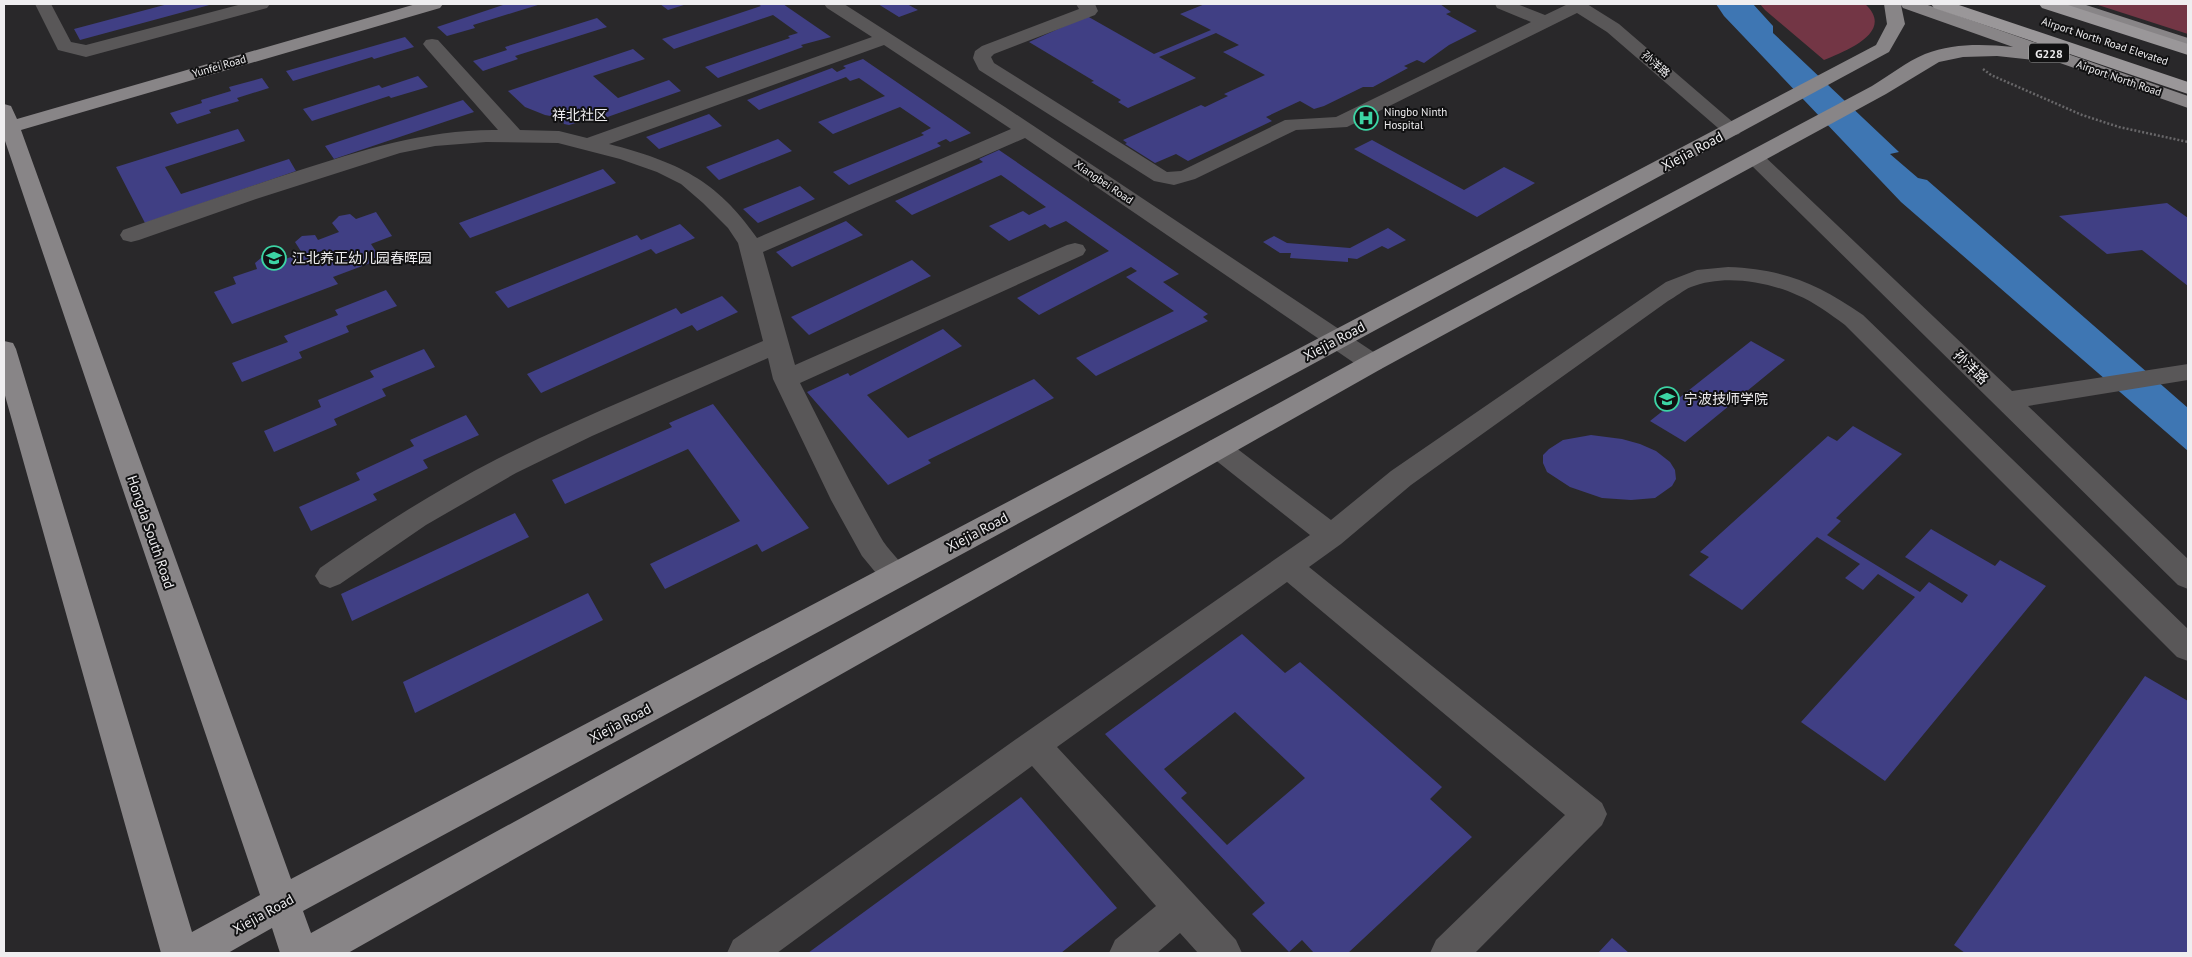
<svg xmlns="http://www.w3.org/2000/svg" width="2192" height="957" font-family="'PT Sans','Noto Sans SC',sans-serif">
  <rect width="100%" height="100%" fill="#29282a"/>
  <path fill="#733645" d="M 1760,4 L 1865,4 C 1896,32 1845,51 1824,60 L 1765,10 Z
    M 2095,4 L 2188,4 L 2188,34 Z"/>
  <path fill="#3e76b3" d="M 1716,4 L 1753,4 L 1773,26 L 1773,33 L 1899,152 L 1890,154 L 1918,178 L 1927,180 L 2188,408 L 2188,451 L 1901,202 L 1724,16 Z"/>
  <path fill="#403f84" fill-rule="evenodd" d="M 168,4 L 213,4 L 80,40 L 74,29 Z
    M 506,4 L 541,4 L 473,25 L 475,28 L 447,36 L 437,27 Z
    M 660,4 L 687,4 L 668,10 Z
    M 758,4 L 783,4 L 831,37 L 801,45 L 803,47 L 718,78 L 705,67 L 790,38 L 788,36 L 798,33 L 773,15 L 674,49 L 662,39 L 761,6 Z
    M 878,4 L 907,4 L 918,10 L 899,17 Z
    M 1205,4 L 1440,4 L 1451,12 L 1446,14 L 1477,31 L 1449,45 L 1424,63 L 1417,60 L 1404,66 L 1408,68 L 1373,87 L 1363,87 L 1324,106 L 1314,109 L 1300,101 L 1266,117 L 1272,121 L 1188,161 L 1176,154 L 1155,163 L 1125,144 L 1127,143 L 1123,140 L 1201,105 L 1205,107 L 1228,96 L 1224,94 L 1265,75 L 1223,52 L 1239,45 L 1216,33 L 1159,57 L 1196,78 L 1128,108 L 1118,102 L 1121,100 L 1091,82 L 1094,81 L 1029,42 L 1087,16 L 1154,54 L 1211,30 L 1180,14 Z
    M 597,18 L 607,27 L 515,56 L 518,59 L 483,71 L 473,61 L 507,50 L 505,47 Z
    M 405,37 L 414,47 L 374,59 L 372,57 L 293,81 L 286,71 Z
    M 633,49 L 645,59 L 593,76 L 618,98 L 669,80 L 681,91 L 599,120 L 586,120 L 569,125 L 564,124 L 561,118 L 545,115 L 525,107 L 508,91 Z
    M 863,59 L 971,133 L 950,142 L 946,139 L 937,143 L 941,146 L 849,185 L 833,172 L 924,135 L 921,133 L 931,128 L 900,107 L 833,134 L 818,122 L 885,96 L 859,78 L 850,81 L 846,77 L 759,110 L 747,100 L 832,68 L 837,72 L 846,68 L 843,66 Z
    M 418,76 L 428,87 L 391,98 L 389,96 L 312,121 L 303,109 L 379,85 L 382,88 Z
    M 262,78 L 269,88 L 237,98 L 239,101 L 209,110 L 211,113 L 177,124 L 170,113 L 202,103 L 201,100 L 231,91 L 229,87 Z
    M 463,100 L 474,112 L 334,159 L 325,146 Z
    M 709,114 L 722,126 L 659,149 L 646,137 Z
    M 238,129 L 245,141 L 165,167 L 181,194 L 289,159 L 296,171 L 145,223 L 116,167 Z
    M 778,139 L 792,151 L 719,180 L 706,167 Z
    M 1372,140 L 1464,190 L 1504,167 L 1535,183 L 1477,217 L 1354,149 Z
    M 999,150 L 1179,274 L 1163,282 L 1208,314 L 1203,317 L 1208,321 L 1096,376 L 1076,358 L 1174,311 L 1126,277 L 1137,271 L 1131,267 L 1039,315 L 1017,298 L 1109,251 L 1066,221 L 1050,228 L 1045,224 L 1009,241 L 989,226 L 1023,211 L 1029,215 L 1046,207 L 1001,175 L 912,215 L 895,201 L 983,162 L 979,159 Z
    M 603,169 L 616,183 L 470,238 L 459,223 Z
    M 800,186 L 815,199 L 758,223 L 743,209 Z
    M 2167,203 L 2188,218 L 2188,286 L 2142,250 L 2107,254 L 2059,216 Z
    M 376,212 L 392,236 L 371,244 L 381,259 L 333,277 L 338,284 L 232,324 L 214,292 L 236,284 L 233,277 L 257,269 L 255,263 L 261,258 L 273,256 L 277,257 L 280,261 L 302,253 L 295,242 L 302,236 L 315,235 L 318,240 L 339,232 L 332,223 L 339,216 L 350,214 L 356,219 Z
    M 846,221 L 863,235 L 792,267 L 776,252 Z
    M 680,224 L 695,238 L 656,254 L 651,249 L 508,308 L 495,292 L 637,235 L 641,240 Z
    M 1388,228 L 1406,240 L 1388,249 L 1382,246 L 1357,259 L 1348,258 L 1348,262 L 1290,258 L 1291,253 L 1280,253 L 1263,242 L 1274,236 L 1287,243 L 1350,248 Z
    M 912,260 L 931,276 L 809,335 L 791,317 Z
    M 386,290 L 397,306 L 346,326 L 349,332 L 299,352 L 302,358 L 242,382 L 232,363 L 288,342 L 284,336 L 338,315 L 335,310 Z
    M 722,296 L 738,312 L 697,331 L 692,325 L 541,393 L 527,374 L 676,308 L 681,314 Z
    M 943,329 L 962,346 L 867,395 L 908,438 L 1034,379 L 1054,398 L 928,460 L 931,463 L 888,485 L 807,392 L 848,373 L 850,376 Z
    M 1751,341 L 1785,360 L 1685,442 L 1650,421 Z
    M 424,349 L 435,367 L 382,389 L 386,396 L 334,419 L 337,425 L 274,452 L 264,431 L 321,407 L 318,400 L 374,377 L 370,371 Z
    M 713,404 L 809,528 L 762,552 L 757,544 L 665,589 L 650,564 L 740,521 L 688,449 L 565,504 L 552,480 L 672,427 L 669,423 Z
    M 466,415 L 479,435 L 423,460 L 428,468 L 373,494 L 377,500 L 311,531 L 299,507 L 360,480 L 356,473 L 414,446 L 410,440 Z
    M 1853,426 L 1902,454 L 1836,518 L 1841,521 L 1827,535 L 1920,592 L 1929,582 L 1962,603 L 1968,595 L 1905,557 L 1931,529 L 1995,566 L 2000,560 L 2046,586 L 1885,781 L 1801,722 L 1915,597 L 1878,574 L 1863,590 L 1845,578 L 1860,564 L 1817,537 L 1742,610 L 1689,575 L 1709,557 L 1700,552 L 1828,436 L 1837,441 Z
    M 1591,435 L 1622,439 L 1640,444 L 1656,451 L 1670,462 L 1675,470 L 1676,479 L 1672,486 L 1655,498 L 1631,500 L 1602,498 L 1570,487 L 1547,472 L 1543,463 L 1543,455 L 1549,449 L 1563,440 Z
    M 515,513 L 529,537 L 352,621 L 341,594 Z
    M 588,593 L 603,620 L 415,713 L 403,682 Z
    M 1242,634 L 1285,673 L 1300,662 L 1442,787 L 1430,799 L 1472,837 L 1348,953 L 1314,953 L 1302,940 L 1289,952 L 1252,914 L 1265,903 L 1105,734 ZM 1235,712 L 1305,778 L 1227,845 L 1181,798 L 1187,793 L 1164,769 Z
    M 2145,676 L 2188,701 L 2188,953 L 1965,953 L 1954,945 Z
    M 1021,797 L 1117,908 L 1061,953 L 808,953 Z
    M 1612,938 L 1629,953 L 1598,953 Z"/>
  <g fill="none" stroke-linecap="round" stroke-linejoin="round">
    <path stroke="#686769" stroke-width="2.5" stroke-dasharray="2 2" stroke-linecap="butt" d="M 1983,69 L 1991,75 L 2082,115 L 2119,127 L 2188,142"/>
    <path fill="#595758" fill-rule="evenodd" d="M 35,4 L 51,4 L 71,42 L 86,45 L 242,4 L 270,4 L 267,8 L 86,57 L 58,50 Z
      M 824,4 L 844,4 L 1005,107 L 1381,357 L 1385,363 L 1381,369 L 1372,371 L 1363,369 L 1025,138 L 763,252 L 795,365 L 1067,245 L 1075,243 L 1083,245 L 1086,250 L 1083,255 L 800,383 C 826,434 851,486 880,536 C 888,551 902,561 910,576 L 905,584 L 895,588 L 885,584 L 862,556 L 831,500 L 773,379 L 768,358 L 592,436 L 516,473 L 426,525 L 340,584 L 330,588 L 320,584 L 315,576 L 320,568 C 377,528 435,491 497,459 C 584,415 674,380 763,341 L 738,243 L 728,228 L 703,203 L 681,184 L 657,172 L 620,159 L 558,143 L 486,142 L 435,146 L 400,153 L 256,199 L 139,240 L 131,242 L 123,240 L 120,235 L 123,230 C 181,210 239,190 297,171 C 362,150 428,129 498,130 L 426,48 L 423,44 L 426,40 L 432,39 L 438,40 L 520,130 L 559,131 L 587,138 L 872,37 L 827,8 ZM 884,45 L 1011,129 L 757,238 C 716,179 677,162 609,144 Z
      M 1076,4 L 1095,4 L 1098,11 L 1095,15 L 994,54 L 991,57 L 994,63 L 1167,172 L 1181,171 L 1285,120 L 1336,117 L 1531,22 L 1497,8 L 1495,4 L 1517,4 L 1545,15 L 1568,4 L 1587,4 L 1619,24 L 1742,130 L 1739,134 L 1732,136 L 1725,134 L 1607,32 L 1577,13 L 1347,127 L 1296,130 L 1195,179 L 1174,185 L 1154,181 L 979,70 L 973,58 L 975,51 L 982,46 L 1079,9 Z
      M 1754,151 L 1761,153 L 2012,391 L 2188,364 L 2188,380 L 2028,406 L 2188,559 L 2188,589 L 2178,585 L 1747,161 L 1744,157 L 1747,153 Z
      M 1728,267 C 1783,269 1817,283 1863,315 L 2188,629 L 2188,661 L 2177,657 L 1845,325 C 1830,314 1814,302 1797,295 C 1766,281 1723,274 1691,287 C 1683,290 1676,297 1668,301 L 1411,485 L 1341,544 L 1309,567 L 1602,803 L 1607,814 L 1602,825 L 1475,953 L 1430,953 L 1436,940 L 1565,815 L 1287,582 L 1057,747 L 1236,940 L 1242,953 L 1198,953 L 1180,933 L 1157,953 L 1109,953 L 1115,940 L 1156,906 L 1032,766 L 777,953 L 727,953 L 733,940 L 1022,735 L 1310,535 L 1209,455 L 1205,448 L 1209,441 L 1218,438 L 1227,441 L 1331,520 L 1391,471 L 1666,282 L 1697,270 Z"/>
    <path fill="#888587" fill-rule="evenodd" d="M 416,4 L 443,4 L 440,8 L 21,130 L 291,879 L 1876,45 L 1887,24 L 1884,4 L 1925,4 L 2188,96 L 2188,108 L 2060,63 L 1997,56 L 1963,57 L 1939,62 L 1886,94 L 1381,369 L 348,953 L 280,953 L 272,928 L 228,953 L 161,953 L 4,392 L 4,341 L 13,343 L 16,349 L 192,932 L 260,895 L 4,138 L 4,104 L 11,106 L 17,119 ZM 1901,5 L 1903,8 L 2013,47 C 1984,44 1953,43 1925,54 C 1906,62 1890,75 1872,86 L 1363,357 L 311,933 L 303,911 L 1889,52 L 1905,24 Z
      M 2058,4 L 2083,4 L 2188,38 L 2188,49 L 2060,8 Z"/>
    <path fill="#9a9799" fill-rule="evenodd" d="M 1931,4 L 1956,4 L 2188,82 L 2188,94 L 1934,8 Z
      M 2039,4 L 2065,4 L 2188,44 L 2188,55 L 2042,8 Z"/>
  </g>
  <defs>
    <g id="hospital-ring" transform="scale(1.25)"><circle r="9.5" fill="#111112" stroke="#3cd4a4" stroke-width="1.5"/><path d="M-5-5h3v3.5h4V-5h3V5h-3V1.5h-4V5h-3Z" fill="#3cd4a4"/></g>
    <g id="school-ring" transform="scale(1.25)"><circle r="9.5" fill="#111112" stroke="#3cd4a4" stroke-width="1.5"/><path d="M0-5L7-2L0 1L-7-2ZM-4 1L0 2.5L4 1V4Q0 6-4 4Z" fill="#3cd4a4"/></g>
    <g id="university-ring" transform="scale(1.25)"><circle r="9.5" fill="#111112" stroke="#3cd4a4" stroke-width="1.5"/><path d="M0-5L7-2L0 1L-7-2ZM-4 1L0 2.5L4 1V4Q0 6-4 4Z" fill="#3cd4a4"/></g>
  </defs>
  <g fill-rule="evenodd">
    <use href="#hospital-ring" x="1366" y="118"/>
    <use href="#school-ring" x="274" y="258"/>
    <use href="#university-ring" x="1667" y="399"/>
  </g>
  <g text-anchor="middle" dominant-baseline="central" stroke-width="4" stroke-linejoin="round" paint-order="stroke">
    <g font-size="11" fill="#efeef0" stroke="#111112">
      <text transform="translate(2105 41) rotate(18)">Airport North Road Elevated</text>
      <text transform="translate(1656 64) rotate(41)">孙洋路</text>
      <text transform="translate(219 66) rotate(-16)">Yunfei Road</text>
      <text transform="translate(2119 78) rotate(19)">Airport North Road</text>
      <text transform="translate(1104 182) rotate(34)">Xiangbei Road</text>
    </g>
    <g font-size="11" fill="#efeef0" stroke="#111112" text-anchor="start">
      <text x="1384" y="112">Ningbo Ninth<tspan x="1384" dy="13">Hospital</tspan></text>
    </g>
    <rect fill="#111112" stroke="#acacad" stroke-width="1" x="2029" y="43.5" width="40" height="19" rx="4"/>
    <g font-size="12" font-weight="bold" fill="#efeef0">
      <text x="2049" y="53">G228</text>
    </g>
    <g font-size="14" fill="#efeef0" stroke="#111112">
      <text x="580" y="115">祥北社区</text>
    </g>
    <g font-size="14" fill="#efeef0" stroke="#111112">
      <text transform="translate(1692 151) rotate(-28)">Xiejia Road</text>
      <text transform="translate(1334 341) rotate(-28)">Xiejia Road</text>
      <text transform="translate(1971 367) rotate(44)">孙洋路</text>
      <text transform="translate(151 532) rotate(71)">Hongda South Road</text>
      <text transform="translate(977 532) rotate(-28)">Xiejia Road</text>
      <text transform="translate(620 723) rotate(-28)">Xiejia Road</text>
      <text transform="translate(263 914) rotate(-29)">Xiejia Road</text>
    </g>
    <g font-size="14" fill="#efeef0" stroke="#111112" text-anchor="start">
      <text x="292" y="258">江北养正幼儿园春晖园</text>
      <text x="1684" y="399">宁波技师学院</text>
    </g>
  </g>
  <rect width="2192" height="957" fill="none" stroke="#efeef0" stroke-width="10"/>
</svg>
